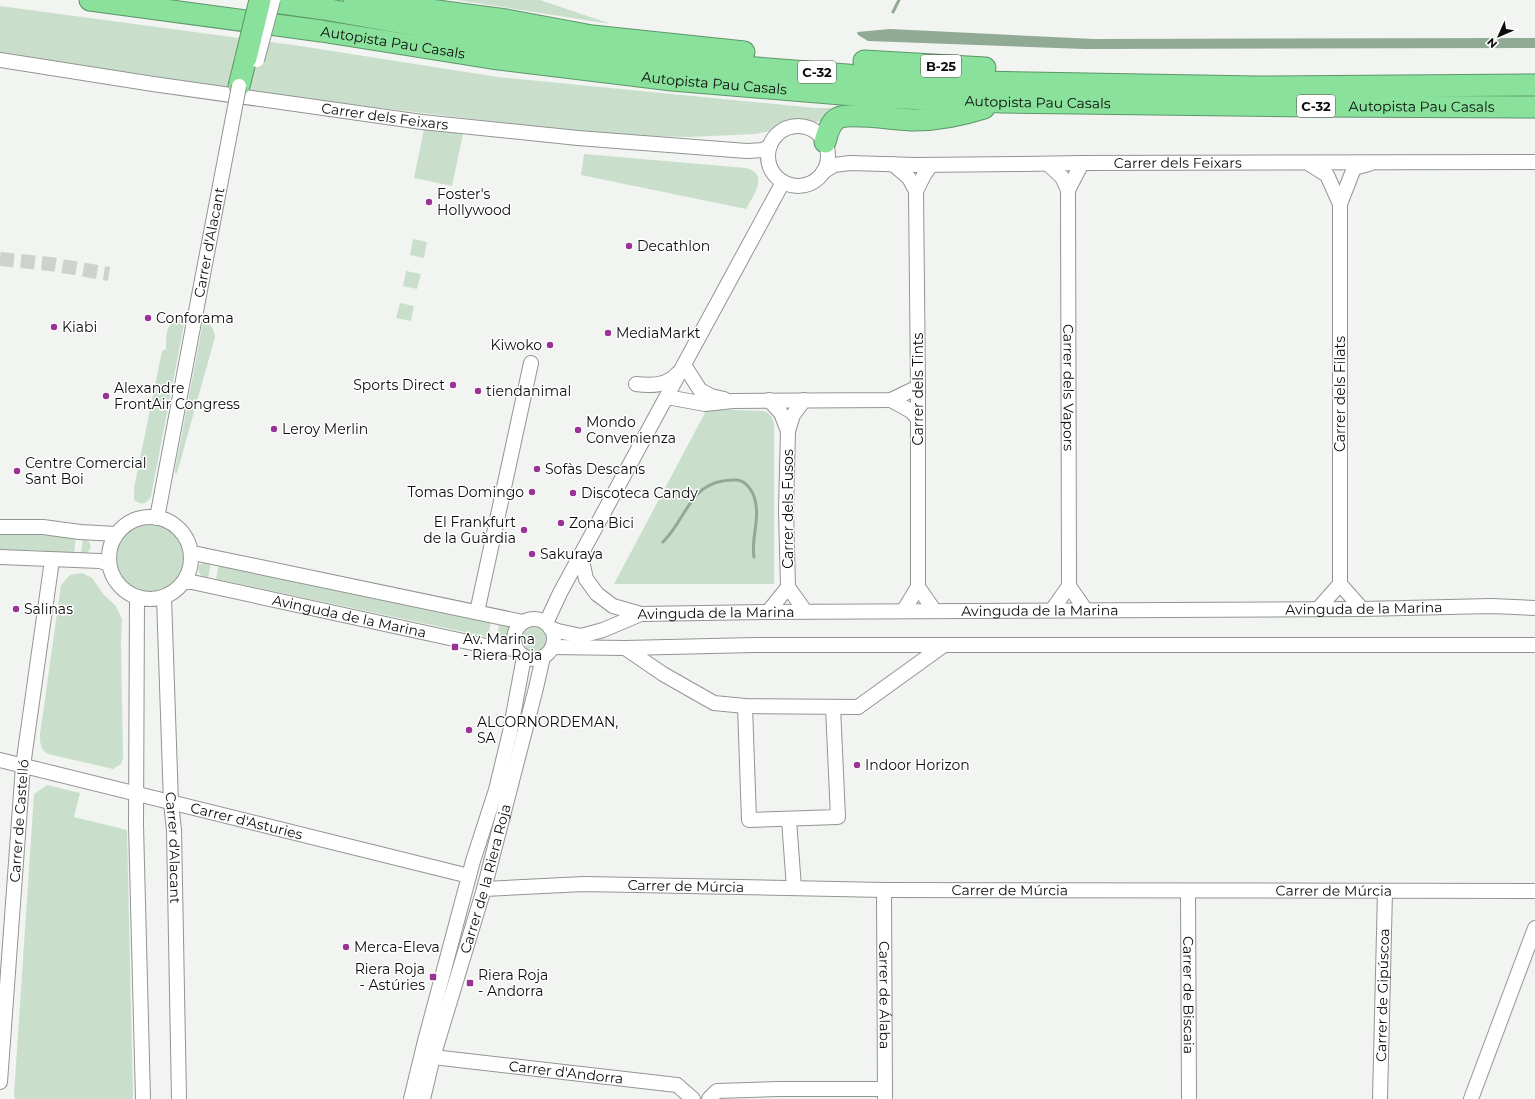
<svg xmlns="http://www.w3.org/2000/svg" width="1535" height="1099" font-family="Montserrat,sans-serif">
  <rect width="100%" height="100%" fill="#f1f4f1"/>
  <path fill="#c9dfcc" d="M 457,0 L 540,0 L 611,24 Z
    M 0,6 L 300,46 L 498,77 L 816,108 L 856,108 L 822,121 L 809,123 L 802,120 L 792,120 L 783,123 L 774,130 L 756,134 L 689,137 L 645,136 L 548,128 L 298,98 L 0,55 Z
    M 424,129 L 463,134 L 452,186 L 414,178 Z
    M 584,154 L 746,168 C 770,174 753,196 746,209 L 581,175 Z
    M 413,239 L 427,242 L 424,258 L 410,255 Z
    M 406,271 L 421,274 L 417,289 L 403,286 Z
    M 400,303 L 414,306 L 411,321 L 396,318 Z
    M 183,318 L 185,319 L 151,496 C 147,505 141,505 134,500 L 134,488 L 162,351 L 166,349 C 167,331 164,325 183,318 Z
    M 203,322 C 211,323 214,329 215,337 L 177,473 L 175,473 L 175,470 Z
    M 707,409 L 763,411 C 771,413 773,418 774,425 L 774,584 L 614,584 Z
    M113 558a36 36 0 1 1 72 0a36 36 0 1 1-72 0Z
    M 0,534 L 76,536 L 74,554 L 35,550 L 0,550 Z
    M 83,538 C 94,542 93,553 81,554 Z
    M 207,561 L 211,563 L 208,578 C 200,576 197,573 199,565 Z
    M 219,564 L 491,621 L 488,637 L 216,579 Z
    M 82,573 L 92,578 L 104,595 L 116,606 L 122,619 L 121,643 L 123,758 L 121,764 L 113,769 L 48,754 C 40,749 40,743 40,734 L 61,585 L 70,575 Z
    M 499,624 L 510,627 L 508,640 L 497,639 Z
    M522 639a12 12 0 1 1 24 0a12 12 0 1 1-24 0Z
    M 47,785 L 80,793 L 74,817 L 127,830 L 133,1095 L 132,1099 L 15,1099 L 14,1095 L 34,794 Z"/>
  <path fill="#90aa94" d="M 890,29 L 1094,39 L 1535,38 L 1535,48 L 1085,49 L 868,41 L 858,35 L 857,32 Z"/>
  <g fill="none" stroke-linecap="round" stroke-linejoin="round">
    <path stroke="#90aa94" stroke-width="3" d="M 893,12 L 899,0
      M 663,542 C 689,516 690,478 737,480 C 748,481 755,495 756,505 C 759,522 751,540 754,557"/>
    <path stroke="#ced1ce" stroke-width="14" stroke-dasharray="14 7" stroke-linecap="butt" d="M 0,259 L 50,264 L 109,274"/>
    <g stroke="#929592" stroke-width="16">
      <g id="minor">
        <path id="s1" d="M 0,60 L 153,84 L 422,122 L 578,138 L 747,151 L 763,150 L 770,146"/>
        <circle cx="798" cy="156" r="30"/>
        <path d="M 1308,163 L 1327,175 L 1340,204 L 1340,584 L 1362,609"/>
        <path d="M 893,164 L 909,178 L 916,191"/>
        <path id="s2" d="M 1048,164 L 1062,177 L 1068,190 L 1069,586 L 1085,609"/>
        <path id="s3" d="M 823,172 L 834,165 L 850,163 L 916,165 L 1023,164 L 1082,163 L 1535,162"/>
        <path d="M 1068,190 L 1082,163"/>
        <path d="M 1340,204 L 1354,168 L 1369,164"/>
        <path d="M 684,365 L 700,390 L 711,396 L 724,399"/>
        <path d="M 636,384 C 651,386 667,386 677,374"/>
        <path d="M 667,397 L 705,404 L 733,401 L 891,400 L 918,387"/>
        <path d="M 769,400 L 781,413 L 788,431"/>
        <path d="M 804,400 L 793,415 L 788,431 L 786,510 L 788,587 L 805,611"/>
        <path d="M 891,400 L 911,411 L 918,419"/>
        <circle cx="150" cy="558" r="41"/>
        <path d="M 157,518 L 193,327"/>
        <path d="M 0,527 L 43,527 L 80,532 L 116,534"/>
        <path d="M 191,556 L 198,554 L 217,558 L 523,622"/>
        <path d="M 581,556 L 586,579 L 597,594 L 613,606 L 641,614"/>
        <path d="M 0,557 L 100,561 L 109,564"/>
        <path id="s4" d="M 184,582 L 192,582 L 491,647 L 516,649"/>
        <path d="M 918,587 L 934,610"/>
        <path d="M 137,597 L 136,825 L 143,1099"/>
        <path id="s5" d="M 164,597 L 171,803 L 174,830 L 179,1099"/>
        <path d="M 1318,609 L 1340,584"/>
        <path d="M 904,610 L 918,587 L 918,387 L 916,191 L 924,175 L 931,165"/>
        <path d="M 1052,610 L 1069,586"/>
        <path d="M 477,612 L 531,363"/>
        <path d="M 768,612 L 788,587"/>
        <circle cx="534" cy="639" r="20"/>
        <path d="M 546,623 L 560,593 L 783,182"/>
        <path id="s6" d="M 550,628 L 558,631 L 581,636 L 603,630 L 641,614 L 768,612 L 1362,609 L 1491,606 L 1535,608"/>
        <path d="M 552,647 L 625,648 L 754,645 L 1535,645"/>
        <path d="M 625,648 L 663,674 L 714,703 L 745,706 L 858,707 L 944,645"/>
        <path d="M 745,706 L 749,820 L 838,817 L 833,707"/>
        <path id="s7" d="M 0,760 L 469,876"/>
        <path d="M 789,820 L 794,888"/>
        <path id="s8" d="M 484,889 L 584,884 L 884,890 L 1535,891"/>
        <path id="s9" d="M 884,890 L 885,1099"/>
        <path id="s10" d="M 1188,891 L 1189,1099"/>
        <path id="s11" d="M 433,1057 L 677,1085 L 693,1099"/>
        <path id="s12" d="M 0,1082 L 23,766 L 52,560"/>
        <path d="M 411,1099 L 425,1041 L 473,861 L 496,790 L 510,732 L 524,657"/>
        <path id="s13" d="M 423,1099 L 433,1057 L 484,889 L 536,688 L 543,657"/>
        <path d="M 709,1099 L 717,1091 L 780,1089 L 885,1089"/>
        <path id="s14" d="M 1380,1099 L 1385,891"/>
        <path d="M 1471,1099 L 1535,928"/>
      </g>
    </g>
    <g stroke="#5d9669" stroke-width="23">
      <g id="highway">
        <path id="s15" d="M 90,0 L 321,31 L 491,58 L 672,80 L 878,97 L 1002,102 L 1313,106 L 1535,107"/>
        <path d="M 260,0 L 324,9 L 482,37 L 678,62 L 926,81 L 1257,87 L 1535,85"/>
        <path d="M 354,0 L 506,20 L 592,36 L 744,52"/>
        <path d="M 864,61 L 985,68"/>
        <path d="M 239,86 L 246,58"/>
        <path d="M 825,142 C 827,135 830,122 838,118 C 851,112 897,120 914,120 C 937,120 962,115 984,108"/>
      </g>
    </g>
    <use href="#minor" stroke="#fff" stroke-width="14"/>
    <use href="#highway" stroke="#89e19b" stroke-width="21"/>
    <g stroke="#929592" stroke-width="16" stroke-linecap="butt">
      <g id="minor-bridge">
        <path d="M 257,60 L 273,0"/>
        <path id="s16" d="M 193,327 L 239,86"/>
      </g>
    </g>
    <g stroke="#5d9669" stroke-width="23" stroke-linecap="butt">
      <path id="highway-bridge" d="M 246,58 L 260,0"/>
    </g>
    <use href="#minor-bridge" stroke="#fff" stroke-width="14"/>
    <use href="#highway-bridge" stroke="#89e19b" stroke-width="21"/>
  </g>
  <g fill="#9a3396" stroke="#fff" stroke-width="1.5">
    <circle cx="429" cy="202" r="4"/>
    <circle cx="629" cy="246" r="4"/>
    <circle cx="148" cy="318" r="4"/>
    <circle cx="54" cy="327" r="4"/>
    <circle cx="608" cy="333" r="4"/>
    <circle cx="550" cy="345" r="4"/>
    <circle cx="453" cy="385" r="4"/>
    <circle cx="478" cy="391" r="4"/>
    <circle cx="106" cy="396" r="4"/>
    <circle cx="274" cy="429" r="4"/>
    <circle cx="578" cy="430" r="4"/>
    <circle cx="537" cy="469" r="4"/>
    <circle cx="17" cy="471" r="4"/>
    <circle cx="532" cy="492" r="4"/>
    <circle cx="573" cy="493" r="4"/>
    <circle cx="561" cy="523" r="4"/>
    <circle cx="524" cy="530" r="4"/>
    <circle cx="532" cy="554" r="4"/>
    <circle cx="16" cy="609" r="4"/>
    <rect x="451" y="643" width="8" height="8" rx="2"/>
    <circle cx="469" cy="730" r="4"/>
    <circle cx="857" cy="765" r="4"/>
    <circle cx="346" cy="947" r="4"/>
    <rect x="429" y="973" width="8" height="8" rx="2"/>
    <rect x="466" y="979" width="8" height="8" rx="2"/>
  </g>
  <g text-anchor="middle" dominant-baseline="central" stroke-width="3" stroke-linejoin="round" paint-order="stroke">
    <g fill="#fff" stroke="#545554" stroke-width="1">
      <rect x="921" y="55" width="40" height="22" rx="3"/>
      <rect x="798" y="61" width="38" height="22" rx="3"/>
      <rect x="1297" y="95" width="38" height="22" rx="3"/>
    </g>
    <g font-size="13" font-weight="bold" fill="#0b0c0b">
      <text x="941" y="66">B-25</text>
      <text x="817" y="72">C-32</text>
      <text x="1316" y="106">C-32</text>
    </g>
    <g font-size="14" fill="#0b0c0b" stroke="#fff">
      <text stroke="none"><textPath href="#s15" startOffset="306">Autopista Pau Casals</textPath></text>
      <text stroke="none"><textPath href="#s15" startOffset="630">Autopista Pau Casals</textPath></text>
      <text stroke="none"><textPath href="#s15" startOffset="954">Autopista Pau Casals</textPath></text>
      <text stroke="none"><textPath href="#s15" startOffset="1338">Autopista Pau Casals</textPath></text>
      <text stroke="none"><textPath href="#s1" startOffset="389">Carrer dels Feixars</textPath></text>
      <text stroke="none"><textPath href="#s3" startOffset="357">Carrer dels Feixars</textPath></text>
      <text stroke="none"><textPath href="#s16" startOffset="86">Carrer d'Alacant</textPath></text>
      <text stroke="none"><textPath href="#s2" startOffset="231">Carrer dels Vapors</textPath></text>
      <text transform="translate(918 389) rotate(-90)">Carrer dels Tints</text>
      <text transform="translate(1340 394) rotate(-90)">Carrer dels Filats</text>
      <text transform="translate(788 509) rotate(-90)">Carrer dels Fusos</text>
      <text stroke="none"><textPath href="#s6" startOffset="819">Avinguda de la Marina</textPath></text>
      <text stroke="none"><textPath href="#s6" startOffset="495">Avinguda de la Marina</textPath></text>
      <text stroke="none"><textPath href="#s6" startOffset="171">Avinguda de la Marina</textPath></text>
      <text stroke="none"><textPath href="#s4" startOffset="169">Avinguda de la Marina</textPath></text>
      <text stroke="none"><textPath href="#s12" startOffset="262">Carrer de Castelló</textPath></text>
      <text stroke="none"><textPath href="#s7" startOffset="254">Carrer d'Asturies</textPath></text>
      <text stroke="none"><textPath href="#s5" startOffset="251">Carrer d'Alacant</textPath></text>
      <text stroke="none"><textPath href="#s13" startOffset="229">Carrer de la Riera Roja</textPath></text>
      <text stroke="none"><textPath href="#s8" startOffset="202">Carrer de Múrcia</textPath></text>
      <text stroke="none"><textPath href="#s8" startOffset="526">Carrer de Múrcia</textPath></text>
      <text stroke="none"><textPath href="#s8" startOffset="850">Carrer de Múrcia</textPath></text>
      <text stroke="none"><textPath href="#s9" startOffset="105">Carrer de Álaba</textPath></text>
      <text stroke="none"><textPath href="#s10" startOffset="104">Carrer de Biscaia</textPath></text>
      <text stroke="none"><textPath href="#s14" startOffset="104">Carrer de Gipúscoa</textPath></text>
      <text stroke="none"><textPath href="#s11" startOffset="134">Carrer d'Andorra</textPath></text>
    </g>
    <g font-size="14" fill="#0b0c0b" stroke="#fff" text-anchor="start">
      <text x="437" y="194">Foster's<tspan x="437" dy="16">Hollywood</tspan></text>
      <text x="637" y="246">Decathlon</text>
      <text x="156" y="318">Conforama</text>
      <text x="62" y="327">Kiabi</text>
      <text x="616" y="333">MediaMarkt</text>
      <text x="542" y="345" text-anchor="end">Kiwoko</text>
      <text x="445" y="385" text-anchor="end">Sports Direct</text>
      <text x="114" y="388">Alexandre<tspan x="114" dy="16">FrontAir Congress</tspan></text>
      <text x="486" y="391">tiendanimal</text>
      <text x="586" y="422">Mondo<tspan x="586" dy="16">Convenienza</tspan></text>
      <text x="282" y="429">Leroy Merlin</text>
      <text x="25" y="463">Centre Comercial<tspan x="25" dy="16">Sant Boi</tspan></text>
      <text x="545" y="469">Sofàs Descans</text>
      <text x="524" y="492" text-anchor="end">Tomas Domingo</text>
      <text x="581" y="493">Discoteca Candy</text>
      <text x="516" y="522" text-anchor="end">El Frankfurt<tspan x="516" dy="16">de la Guàrdia</tspan></text>
      <text x="569" y="523">Zona Bici</text>
      <text x="540" y="554">Sakuraya</text>
      <text x="24" y="609">Salinas</text>
      <text x="463" y="639">Av. Marina<tspan x="463" dy="16">- Riera Roja</tspan></text>
      <text x="477" y="722">ALCORNORDEMAN,<tspan x="477" dy="16">SA</tspan></text>
      <text x="865" y="765">Indoor Horizon</text>
      <text x="354" y="947">Merca-Eleva</text>
      <text x="425" y="969" text-anchor="end">Riera Roja<tspan x="425" dy="16">- Astúries</tspan></text>
      <text x="478" y="975">Riera Roja<tspan x="478" dy="16">- Andorra</tspan></text>
    </g>
  </g>
  <g transform="translate(1499 36) rotate(225)" stroke="#ffffff" stroke-width="3" paint-order="stroke">
  <path d="M0-3L7 15L0 10L-7 15Z" fill="#0b0c0b"/>
  <text y="-6" font-size="11" font-weight="bold" text-anchor="middle" fill="#0b0c0b">N</text>
  </g>
</svg>
